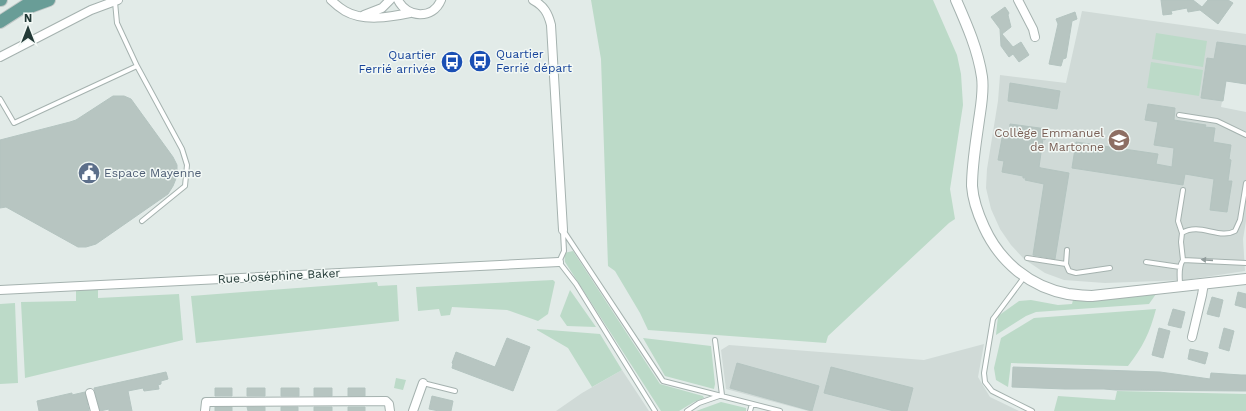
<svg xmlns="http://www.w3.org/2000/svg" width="1246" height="411" font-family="'Work Sans',sans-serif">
  <rect width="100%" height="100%" fill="#e2ebe8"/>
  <path fill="#d0dad7" d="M 1082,11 L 1246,34 L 1246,84 L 1226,81 L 1221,107 L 1246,112 L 1246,221 L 1243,239 L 1245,271 L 1185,280 L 1105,283 L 1064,280 L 1045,273 L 1024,259 L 1011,245 L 1000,229 L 991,209 L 986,188 L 987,169 L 998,101 L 1000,75 L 1066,83 Z
    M 984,344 L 978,377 L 990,397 L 1019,411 L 808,411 L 726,389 L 721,350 L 729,345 L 924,360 Z
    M 622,370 L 649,411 L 556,411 L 582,393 Z"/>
  <path fill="#bcdac8" d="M 591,0 L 933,0 L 957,55 L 961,74 L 963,105 L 950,189 L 955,219 L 949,223 L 828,336 L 826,343 L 648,330 L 640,313 L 615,271 L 608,266 L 601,59 Z
    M 1156,33 L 1207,41 L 1203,67 L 1152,59 Z
    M 1151,62 L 1203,70 L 1199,96 L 1147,88 Z
    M 573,251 L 660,384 L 703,396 L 704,398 L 694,402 L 679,411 L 661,411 L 565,262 L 564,253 Z
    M 553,280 L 555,282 L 548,314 L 538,321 L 507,310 L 452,307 L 450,315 L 441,316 L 439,309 L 418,311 L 416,287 Z
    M 377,282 L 378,286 L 397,285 L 399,321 L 196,343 L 191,296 Z
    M 98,289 L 98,298 L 179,294 L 183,340 L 25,378 L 21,302 L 76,301 L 76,290 Z
    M 570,290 L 596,327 L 567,326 L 560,316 Z
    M 1156,294 L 1149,304 L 1036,312 L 1026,316 L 996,335 L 998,316 L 1019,301 L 1031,300 L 1058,305 L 1072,304 L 1073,300 L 1105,299 Z
    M 15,303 L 18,383 L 0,384 L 0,304 Z
    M 1156,309 C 1150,332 1143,347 1128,366 L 1011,363 L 1008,387 L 996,380 L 994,368 L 1001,338 L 1034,318 Z
    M 537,329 L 600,334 L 622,370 L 592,387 L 568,348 L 537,330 Z
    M 643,338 L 711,346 L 715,384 L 714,389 L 665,376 Z
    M 396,378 L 406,380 L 403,390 L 394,388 Z
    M 1117,391 L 1246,394 L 1246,411 L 1054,411 L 1058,396 L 1115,400 Z
    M 721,402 L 746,408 L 746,411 L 696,411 Z"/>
  <path fill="#b7c5c1" stroke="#b4c4c0" d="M 1161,0 L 1193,0 L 1202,7 L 1208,0 L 1228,0 L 1233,3 L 1218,24 L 1200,10 L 1188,12 L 1187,8 L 1171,11 L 1172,14 L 1163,15 Z
    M 1005,7 L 1009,13 L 1008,15 L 1011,27 L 1002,34 L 1013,47 L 1021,42 L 1029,55 L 1019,62 L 1013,54 L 1009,57 L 1001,46 L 1000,29 L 991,17 Z
    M 1075,12 L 1077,19 L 1072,21 L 1066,58 L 1063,59 L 1061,66 L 1049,64 L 1058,24 L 1056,19 Z
    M 1217,42 L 1246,46 L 1246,84 L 1226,81 L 1223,101 L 1201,98 L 1207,58 L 1214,59 Z
    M 1010,83 L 1060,91 L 1057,109 L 1008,101 Z
    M 113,96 L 124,96 L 131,99 L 173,157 L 177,165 L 177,176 L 173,186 L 168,194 L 96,244 L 86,247 L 78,247 L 6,207 L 0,208 L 0,140 L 70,122 L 76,120 Z
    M 1148,104 L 1175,108 L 1174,120 L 1206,125 L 1205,127 L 1215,128 L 1213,142 L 1231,145 L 1229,159 L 1231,160 L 1228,181 L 1232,181 L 1227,212 L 1210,210 L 1214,179 L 1185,174 L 1183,185 L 1072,168 L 1076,142 L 1158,154 L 1156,164 L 1172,167 L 1174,148 L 1154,145 L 1158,122 L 1145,120 Z
    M 1010,124 L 1047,129 L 1045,140 L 1043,139 L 1039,167 L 1041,168 L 1069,173 L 1055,259 L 1033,255 L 1044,184 L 1025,180 L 1026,178 L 1023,178 L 1023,176 L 1002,172 L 1004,161 L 998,160 L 1000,149 L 1003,133 L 1009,134 Z
    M 1238,292 L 1246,294 L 1246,308 L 1235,305 Z
    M 1212,297 L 1223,300 L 1219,317 L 1207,314 Z
    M 1173,309 L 1185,312 L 1181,328 L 1168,325 Z
    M 1159,328 L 1170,331 L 1163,358 L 1152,355 Z
    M 1224,328 L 1234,331 L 1229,351 L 1219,348 Z
    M 507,338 L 530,347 L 513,391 L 452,368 L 453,364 L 452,363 L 456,352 L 495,367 Z
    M 1190,349 L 1208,353 L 1205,364 L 1188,359 Z
    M 737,363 L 819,386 L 812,411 L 730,388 Z
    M 831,367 L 913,388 L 907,411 L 894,411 L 824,393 Z
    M 1013,367 L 1160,372 L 1210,379 L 1211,373 L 1241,375 L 1246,375 L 1246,391 L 1116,390 L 1104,389 L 1065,389 L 1012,387 Z
    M 166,372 L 168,379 L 161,381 L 161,384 L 158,385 L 159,389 L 144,391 L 143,388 L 128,391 L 132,411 L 109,411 L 109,409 L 100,411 L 94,388 Z
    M 215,388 L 232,388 L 232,396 L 215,396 Z
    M 247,388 L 265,388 L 265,396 L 247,396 Z
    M 281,388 L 299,388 L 299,396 L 281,396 Z
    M 314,388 L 332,388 L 332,396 L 314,396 Z
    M 348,388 L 365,388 L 365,396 L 348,396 Z
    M 85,392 L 89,411 L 39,411 L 37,401 L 72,393 L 72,395 Z
    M 432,396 L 453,401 L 451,411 L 439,411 L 429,409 Z
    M 215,407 L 232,407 L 232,411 L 215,411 Z
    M 247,407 L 265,407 L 265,411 L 248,411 Z
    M 281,407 L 298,407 L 298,411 L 281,411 Z
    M 314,407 L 332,407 L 332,411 L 314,411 Z
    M 348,407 L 365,407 L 365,411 L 348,411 Z"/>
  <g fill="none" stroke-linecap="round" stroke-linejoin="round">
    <g stroke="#a5b2af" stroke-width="6">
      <path id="service" d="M 115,2 L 117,23 L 137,66
        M 0,99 L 14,123 L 137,66 L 182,149 L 187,165 L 185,186 L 142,221
        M 1179,115 L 1217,121 L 1246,135
        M 563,230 L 663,381 L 780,411
        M 563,232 L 564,251 L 559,262 L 576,284 L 655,411
        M 1182,233 L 1178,221 L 1183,190
        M 1067,250 L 1066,264 L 1069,271 L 1076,273 L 1110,268
        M 1027,258 L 1066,264
        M 1183,260 L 1181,242 L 1182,233 C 1200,222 1219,240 1235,231 L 1240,220 L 1246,183
        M 1146,262 L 1180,267
        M 1025,276 L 993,319 L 984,373 L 985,382 L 992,391 L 1032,411
        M 1180,285 C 1180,277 1178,267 1183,260 L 1246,263
        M 715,340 L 722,395
        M 423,383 L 455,391
        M 687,411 L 699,403 L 722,395
        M 750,411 L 752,404"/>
    </g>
    <g stroke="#a5b2af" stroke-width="10">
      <path id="minor" d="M 331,0 C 335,4 340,8 345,11 C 364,22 390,17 410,13
        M 398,0 C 407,18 433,20 441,0
        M 533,0 C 544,6 548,13 551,25 L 563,230
        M 1018,0 L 1033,29 L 1035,37
        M 364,15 L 382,8 L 390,0
        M 0,57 L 91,10 L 118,0
        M 0,290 L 559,262
        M 1192,337 L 1202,295 L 1204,283
        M 90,393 L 95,411
        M 205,411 L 206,402 L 386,401 L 389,404 L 390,411
        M 413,411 L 423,383"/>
    </g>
    <g stroke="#a5b2af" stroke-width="12">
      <path id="tertiary" d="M 956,0 C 967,25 978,50 982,77 C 984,91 981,106 979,120 C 976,142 972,164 972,186 C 973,200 978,214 984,227 C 1000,262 1030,287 1068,294 C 1076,295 1084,296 1092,296 L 1246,279"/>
    </g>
    <g stroke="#c1c8c7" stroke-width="14">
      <path id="primary" d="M 0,0 L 1,0
        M 27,8 L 49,0
        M 0,22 L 34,0"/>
    </g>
    <use href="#service" stroke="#fff" stroke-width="4"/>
    <use href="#minor" stroke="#fff" stroke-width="8"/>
    <use href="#tertiary" stroke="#fff" stroke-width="10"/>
    <use href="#primary" stroke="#699d97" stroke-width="12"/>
  </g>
  <defs><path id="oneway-solid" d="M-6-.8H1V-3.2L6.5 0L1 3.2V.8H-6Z"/></defs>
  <use fill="#919c9b" href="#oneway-solid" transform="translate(1207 260) rotate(-176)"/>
  <defs>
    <g id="bus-disc" transform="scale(1.15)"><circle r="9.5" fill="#1a4fb4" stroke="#f2f8f5"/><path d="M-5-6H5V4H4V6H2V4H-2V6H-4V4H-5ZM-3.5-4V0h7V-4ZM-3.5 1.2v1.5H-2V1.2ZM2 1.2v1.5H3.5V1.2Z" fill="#fff"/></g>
    <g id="school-disc" transform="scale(1.15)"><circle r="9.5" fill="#8d6e63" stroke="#f2f8f5"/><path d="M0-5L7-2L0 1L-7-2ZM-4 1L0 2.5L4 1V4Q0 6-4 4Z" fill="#fff"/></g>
    <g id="civic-disc" transform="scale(1.15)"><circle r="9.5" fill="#5c6f8a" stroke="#f2f8f5"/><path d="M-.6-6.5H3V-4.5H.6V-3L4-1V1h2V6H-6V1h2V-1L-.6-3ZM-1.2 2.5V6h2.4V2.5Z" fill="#fff"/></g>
  </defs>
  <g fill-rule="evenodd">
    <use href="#bus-disc" x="480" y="61"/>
    <use href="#bus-disc" x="452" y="62"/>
    <use href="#school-disc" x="1119" y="140"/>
    <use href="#civic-disc" x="89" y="173"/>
  </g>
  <g text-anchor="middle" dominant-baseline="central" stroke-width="3" stroke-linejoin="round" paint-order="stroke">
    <g font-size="12" fill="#164399" stroke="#f2f8f5" text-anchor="start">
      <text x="496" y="54">Quartier<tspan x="496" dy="14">Ferrié départ</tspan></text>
      <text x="436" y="55" text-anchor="end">Quartier<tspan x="436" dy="14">Ferrié arrivée</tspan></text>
    </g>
    <g font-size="12" fill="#785e54" stroke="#f2f8f5" text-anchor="end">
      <text x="1104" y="133">Collège Emmanuel<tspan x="1104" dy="14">de Martonne</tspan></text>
    </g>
    <g font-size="12" fill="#4e5e75" stroke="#f2f8f5" text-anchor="start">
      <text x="104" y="173">Espace Mayenne</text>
    </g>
    <g font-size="12" fill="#233a37" stroke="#f2f8f5">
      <text transform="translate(279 276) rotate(-3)">Rue Joséphine Baker</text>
    </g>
  </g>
  <g transform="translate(28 28)" stroke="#f2f8f5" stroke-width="3" paint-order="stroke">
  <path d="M0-3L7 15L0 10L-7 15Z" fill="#233a37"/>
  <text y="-6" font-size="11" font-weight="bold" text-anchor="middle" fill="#233a37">N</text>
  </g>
</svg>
